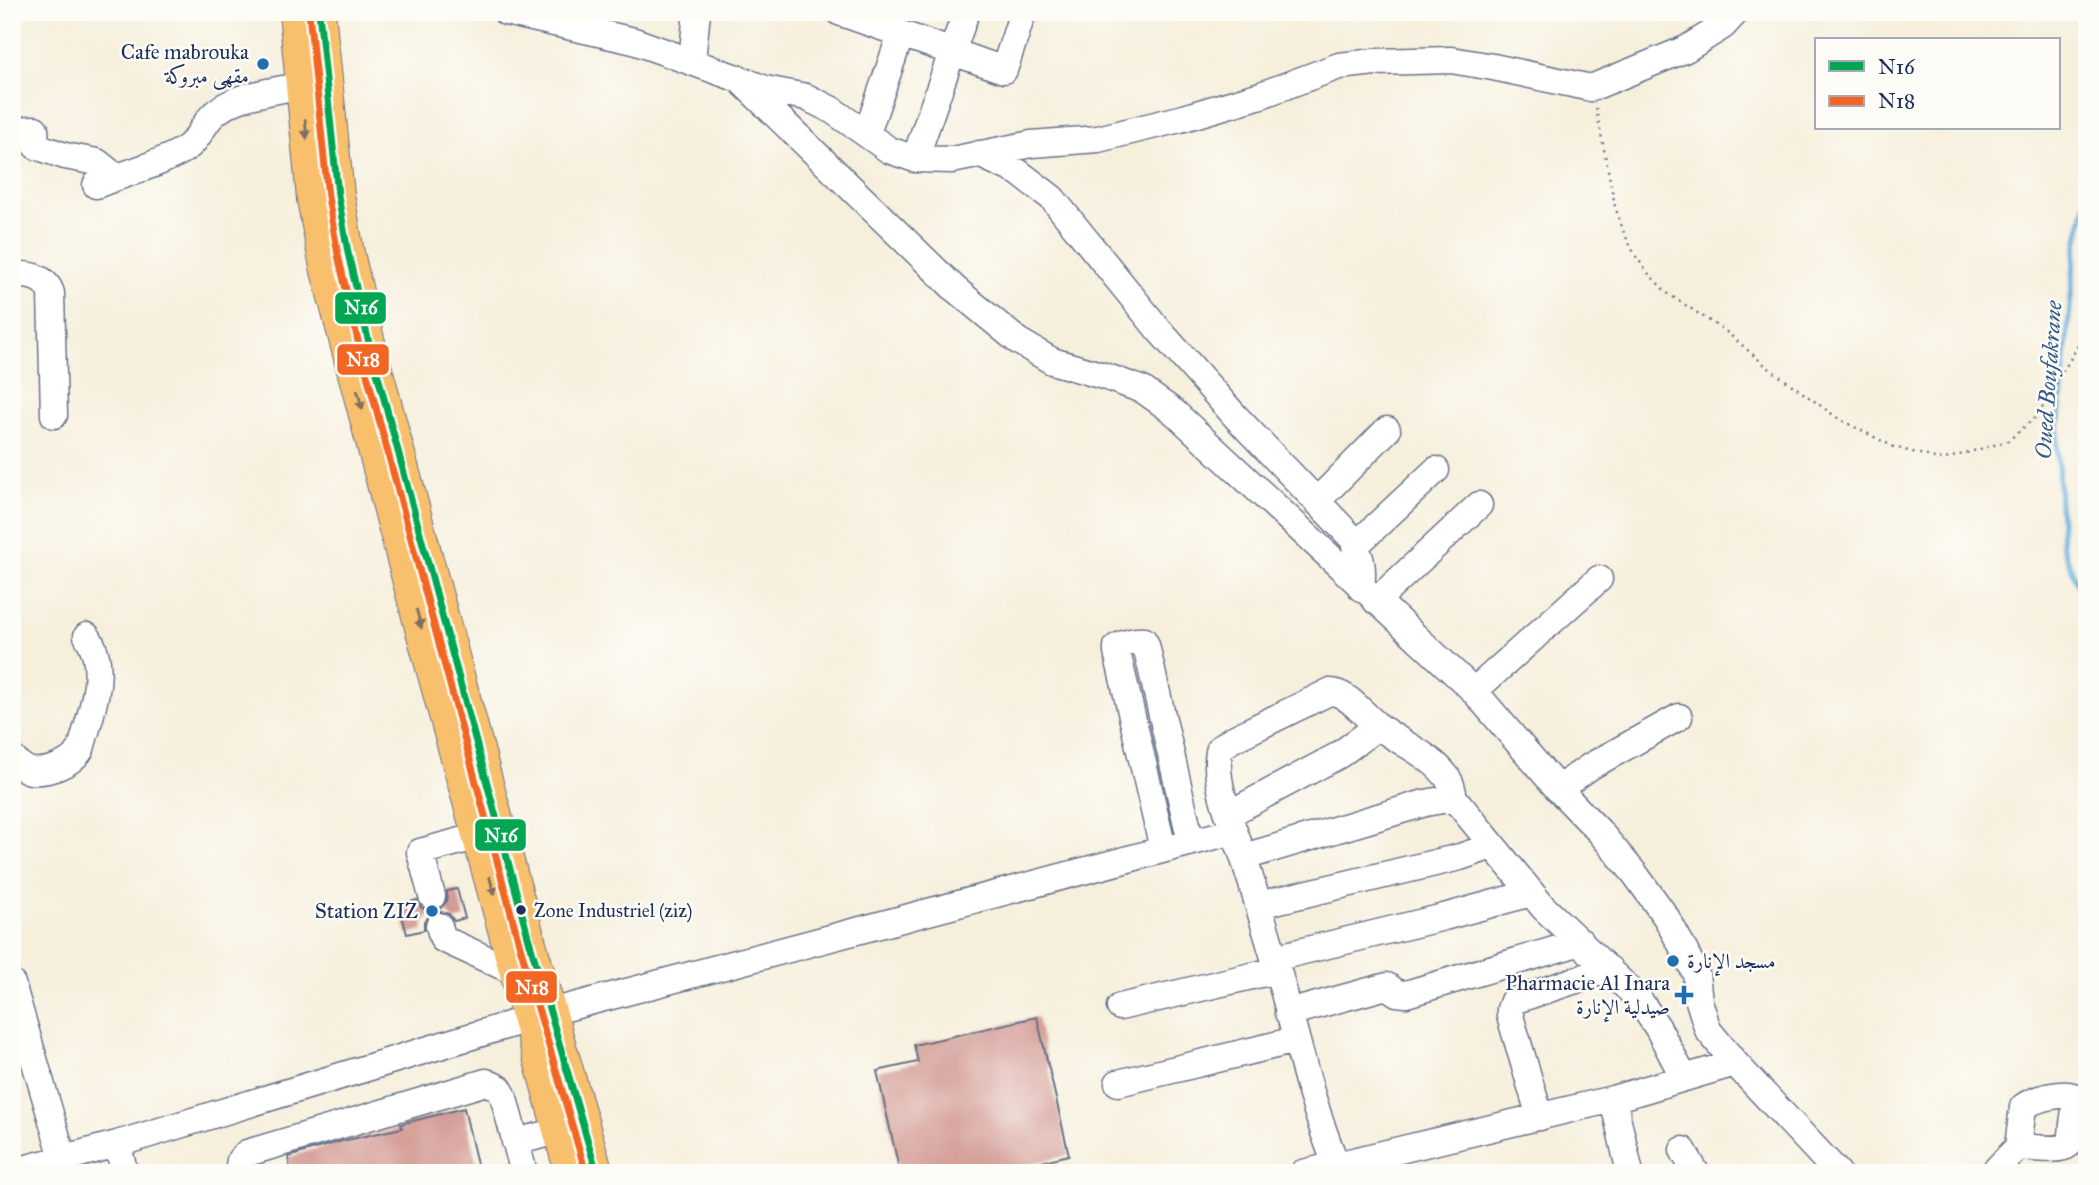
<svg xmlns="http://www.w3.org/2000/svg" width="2099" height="1185" font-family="'IM FELL Great Primer',Amiri,serif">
  <rect width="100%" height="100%" fill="#fdfcf7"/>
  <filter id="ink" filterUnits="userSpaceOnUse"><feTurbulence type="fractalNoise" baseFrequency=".0143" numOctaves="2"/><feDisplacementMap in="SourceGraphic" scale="14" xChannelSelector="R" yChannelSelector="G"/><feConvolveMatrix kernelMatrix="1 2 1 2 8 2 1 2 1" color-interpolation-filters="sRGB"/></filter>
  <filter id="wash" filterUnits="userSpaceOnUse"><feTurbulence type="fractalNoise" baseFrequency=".00686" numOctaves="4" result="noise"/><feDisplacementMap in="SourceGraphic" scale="28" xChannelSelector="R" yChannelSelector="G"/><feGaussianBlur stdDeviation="1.57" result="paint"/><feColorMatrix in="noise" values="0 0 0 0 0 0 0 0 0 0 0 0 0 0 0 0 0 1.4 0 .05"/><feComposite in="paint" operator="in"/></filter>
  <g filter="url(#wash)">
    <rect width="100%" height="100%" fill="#f6efdc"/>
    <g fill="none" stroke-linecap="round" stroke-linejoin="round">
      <path stroke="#61aedb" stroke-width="5" d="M 2087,194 L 2075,255 L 2057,442 L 2062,546 L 2087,607"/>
    </g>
    <g id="blocks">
      <path fill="#d29690" d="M 457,889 L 465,918 L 454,921 L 449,914 L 437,911 L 447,901 L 447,891 Z
        M 417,900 L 421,908 L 434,911 L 424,922 L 424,930 L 407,934 L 399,905 Z
        M 1037,1017 L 1069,1155 L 993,1173 L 900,1173 L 877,1071 L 918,1062 L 914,1045 Z
        M 464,1108 L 479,1173 L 291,1173 L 288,1157 L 342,1141 L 402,1128 L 401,1124 Z"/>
    </g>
  </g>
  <g filter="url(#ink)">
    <use href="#blocks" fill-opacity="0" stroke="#68728a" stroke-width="2"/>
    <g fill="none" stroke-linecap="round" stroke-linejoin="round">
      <g stroke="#68728a" stroke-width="29">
        <path id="minor" d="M 506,12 L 634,41 L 739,79 L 955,289 L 1018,341 L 1052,361 L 1107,377 L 1143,390 L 1174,412 L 1474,691 L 1558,789 L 1599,831 L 1635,874 L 1666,917 L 1682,946 L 1696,974 L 1699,1001 L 1708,1030 L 1735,1063 L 1838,1173
          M 839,12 L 1004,70 L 1023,12
          M 692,61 L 697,12
          M 744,81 L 765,89 L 806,97 L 832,110 L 889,150 L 915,159 L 952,160 L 1031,144 L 1098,139 L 1180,119 L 1261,95 L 1339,66 L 1375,62 L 1451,60 L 1493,67 L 1591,88 L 1686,49 L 1723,26 L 1736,12
          M 12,130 L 35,129 L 36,146 L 65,156 L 97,162 L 116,177
          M 867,133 L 901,34
          M 979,154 L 1018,172 L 1052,198 L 1158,329 L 1236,417 L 1352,538 C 1361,556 1364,568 1361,588
          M 915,159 L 966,12
          M 96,185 C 125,173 159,165 185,149 C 198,141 202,126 212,116 C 233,94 274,92 302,85
          M 12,274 C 29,275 45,276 51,293 L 54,415
          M 1317,501 L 1387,430
          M 1355,546 L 1436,470
          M 1376,601 L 1479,505
          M 1474,691 L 1599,579
          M 12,758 C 17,763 23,769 31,771 C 48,773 72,764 81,749 C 90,714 110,669 87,636
          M 1558,789 L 1591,766 L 1679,717
          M 1229,814 L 1339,755 L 1378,726
          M 1163,849 L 1117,652 L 1117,647 C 1125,643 1135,640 1144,641 L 1146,645 L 1191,842
          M 1244,857 L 1425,803 L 1454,798
          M 432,896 L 420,852 L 479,836
          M 1258,905 L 1460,857 L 1492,846
          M 439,926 L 443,939 L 515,972
          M 1274,958 L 1444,917 L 1531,893
          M 12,984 L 63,1158
          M 1120,1007 L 1277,970
          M 1288,1013 L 1387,986 L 1397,993 L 1406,994 L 1581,942
          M 1118,1083 L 1296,1040
          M 1613,1099 L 1630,1173
          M 1540,1117 L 1510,1016 L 1510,1009 L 1513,1001 L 1609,969
          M 515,1142 L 559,1131
          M 117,1144 L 125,1173
          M 1683,1150 L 1696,1173
          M 1336,1164 C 1308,1096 1294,1024 1273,954 C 1263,921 1254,889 1243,856 C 1233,827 1211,778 1220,748 L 1231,740 L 1329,692 C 1347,691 1363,715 1377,725 C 1399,743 1430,754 1447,777 C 1451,783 1453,791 1454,798 L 1543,907 L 1637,997 L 1658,1028 L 1684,1078
          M 12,1172 L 117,1144 L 551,1012 L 1234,831
          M 238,1173 L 240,1160 L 247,1153 L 486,1082 L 499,1088 L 503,1095 L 524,1173
          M 1303,1173 L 1613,1099 L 1735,1063
          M 1993,1173 L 2018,1147 L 2023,1107 C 2033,1099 2061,1092 2073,1096 C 2077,1105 2074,1115 2073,1124 C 2072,1130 2073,1141 2068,1145 C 2060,1152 2029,1147 2018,1147"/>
      </g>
      <g stroke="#68728a" stroke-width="34">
        <path id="major" d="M 295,12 L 313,199 L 326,267 L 420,624 L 571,1173
          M 319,12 L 338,195 L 348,253 L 368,339 L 529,940 L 597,1173"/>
      </g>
      <path stroke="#68728a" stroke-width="2.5" stroke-dasharray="2 5" stroke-linecap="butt" d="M 1596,108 L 1615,206 L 1624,233 L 1635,255 L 1648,273 L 1667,293 L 1728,333 L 1766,366 L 1839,419 L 1894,447 L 1942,460 L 2008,441 L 2038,415 L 2087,330"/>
      <use href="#minor" stroke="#fff" stroke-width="26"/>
      <use href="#major" stroke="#f8bf6c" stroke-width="32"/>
      <g stroke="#fdfcf7" stroke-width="12">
        <path id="bus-1" d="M 319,12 L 338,195 L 348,253 L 368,339 L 529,940 L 597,1173"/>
      </g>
      <g stroke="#fdfcf7" stroke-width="12">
        <path id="bus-2" d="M 309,13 L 328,197 L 338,255 L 358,341 L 519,943 L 586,1173"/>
      </g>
      <use href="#bus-1" stroke="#00a651" stroke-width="7"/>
      <use href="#bus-2" stroke="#f26522" stroke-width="7"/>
    </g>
    <defs><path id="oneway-solid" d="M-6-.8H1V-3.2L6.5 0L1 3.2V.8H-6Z" transform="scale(1.75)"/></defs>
    <g fill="#7e7064">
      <use href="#oneway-solid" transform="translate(306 129) rotate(85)"/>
      <use href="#oneway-solid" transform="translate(360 400) rotate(75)"/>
      <use href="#oneway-solid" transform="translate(419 619) rotate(75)"/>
      <use href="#oneway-solid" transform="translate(492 886) rotate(75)"/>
    </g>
  </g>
  <g fill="#1f6fb2" stroke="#fdfcf7" stroke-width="2.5">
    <circle cx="263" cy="64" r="7"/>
    <circle cx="432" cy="911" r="7"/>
    <circle cx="1673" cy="961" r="7"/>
    <path d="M1680.5 984.5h7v7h7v7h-7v7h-7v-7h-7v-7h7z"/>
  </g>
  <circle fill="#1b2f5e" stroke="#fdfcf7" stroke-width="2.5" cx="521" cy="910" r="6"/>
  <g text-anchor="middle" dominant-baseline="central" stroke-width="5" stroke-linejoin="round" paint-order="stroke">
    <g font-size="19" fill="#1b2f5e" stroke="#fdfcf7" text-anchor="start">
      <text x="534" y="910">Zone Industriel (ziz)</text>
    </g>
    <g font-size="21" fill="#1b2f5e" stroke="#fdfcf7" text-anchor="end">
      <text x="249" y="52">Cafe mabrouka<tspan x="249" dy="24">مقهى مبروكة</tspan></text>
      <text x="418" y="911">Station ZIZ</text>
      <text x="1687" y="961" text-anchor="start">مسجد الإنارة</text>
      <text x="1670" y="983">Pharmacie Al Inara<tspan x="1670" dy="24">صيدلية الإنارة</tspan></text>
    </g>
    <g font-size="23" font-style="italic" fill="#345b8a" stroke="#fdfcf7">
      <text transform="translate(2048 380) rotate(-86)">Oued Boufakrane</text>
    </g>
  </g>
  <g stroke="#fdfcf7" stroke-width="2.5">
    <rect x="334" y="291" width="53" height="34" rx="7" fill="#00a651"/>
    <rect x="336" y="343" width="54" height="33" rx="7" fill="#f26522"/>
    <rect x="474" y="818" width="53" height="34" rx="7" fill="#00a651"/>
    <rect x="505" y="970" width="53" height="34" rx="7" fill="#f26522"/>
  </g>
  <g font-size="19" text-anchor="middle" font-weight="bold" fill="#fff">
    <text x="361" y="314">N16</text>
    <text x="363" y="366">N18</text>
    <text x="501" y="842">N16</text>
    <text x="532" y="994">N18</text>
  </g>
  <rect width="2099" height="1185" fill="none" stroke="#fdfcf7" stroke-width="42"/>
  <rect x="1815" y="38" width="245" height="91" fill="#fdfcf7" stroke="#a3aaba" stroke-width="2"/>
  <rect x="1829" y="61" width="35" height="10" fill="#00a651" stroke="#a3aaba" stroke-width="2"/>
  <text x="1878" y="74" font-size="21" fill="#1b2f5e">N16</text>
  <rect x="1829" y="96" width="35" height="10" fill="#f26522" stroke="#a3aaba" stroke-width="2"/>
  <text x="1878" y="108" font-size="21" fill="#1b2f5e">N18</text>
</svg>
